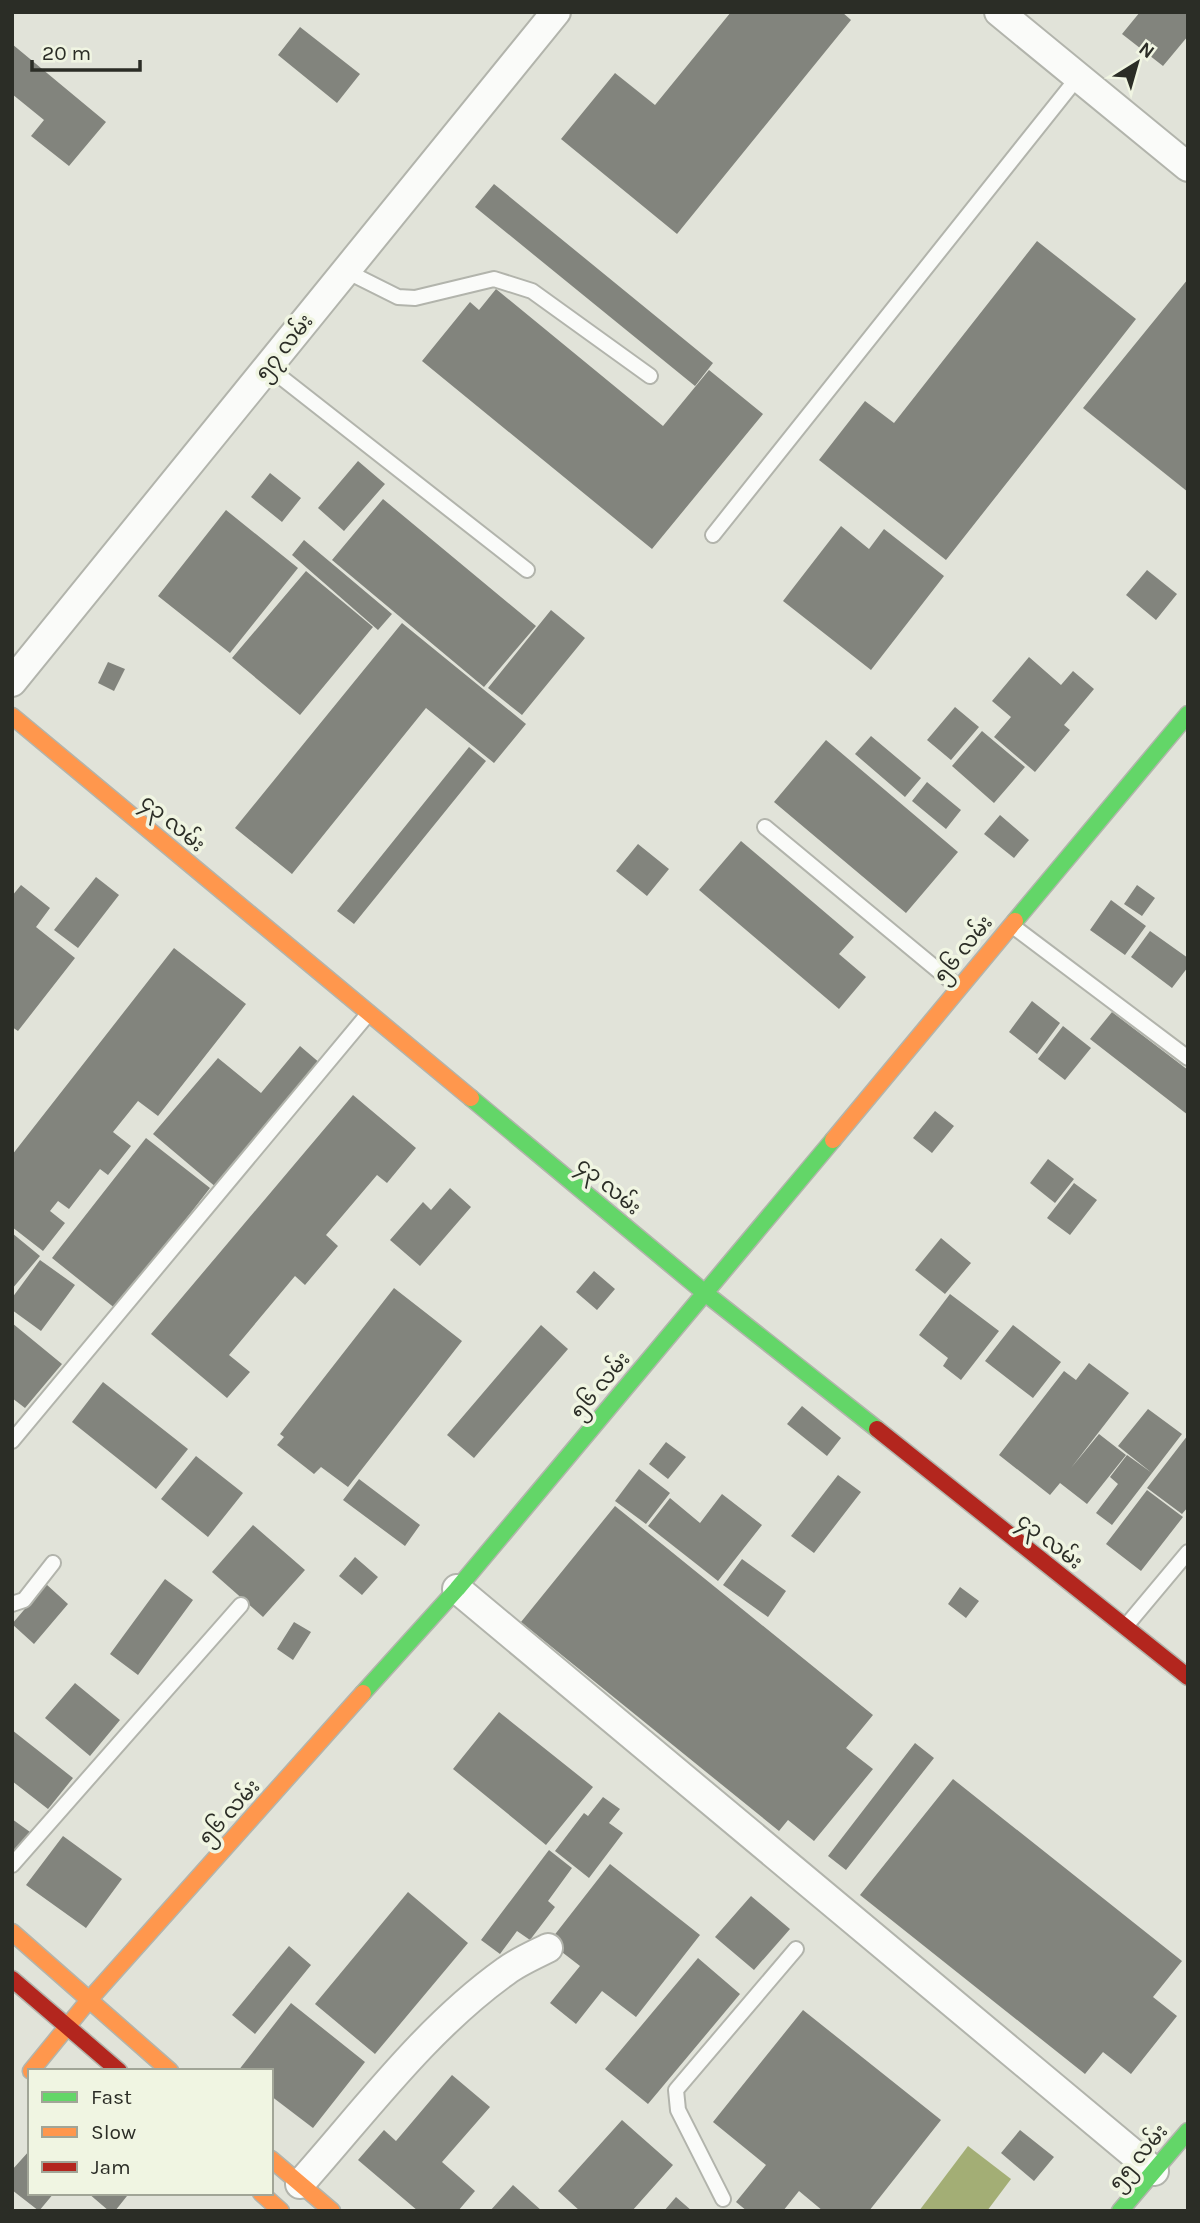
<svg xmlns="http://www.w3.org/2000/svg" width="1200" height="2223" font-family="Karla,'Noto Sans Myanmar',sans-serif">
  <rect width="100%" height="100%" fill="#e1e3d9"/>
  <path fill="#a3ae75" d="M 968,2146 L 1011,2179 L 987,2211 L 919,2211 Z"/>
  <path fill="#82847d" d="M 731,12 L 842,12 L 851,20 L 677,234 L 561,139 L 615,73 L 655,105 Z
    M 1140,12 L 1188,12 L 1188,36 L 1163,66 L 1122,34 Z
    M 300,27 L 360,74 L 337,103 L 278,55 Z
    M 12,44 L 106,122 L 69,166 L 31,136 L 44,120 L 12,94 Z
    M 494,184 L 713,363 L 695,386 L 475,207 Z
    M 1037,241 L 1136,319 L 946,560 L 819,460 L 865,401 L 894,423 Z
    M 1188,279 L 1188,492 L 1083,408 Z
    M 496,289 L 663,426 L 709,370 L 763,414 L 652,549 L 422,361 L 470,302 L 479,310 Z
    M 358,461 L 385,484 L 344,531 L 318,508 Z
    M 270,473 L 301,498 L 282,522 L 251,497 Z
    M 383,499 L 536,626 L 484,687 L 332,560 Z
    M 226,510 L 298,568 L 230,653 L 158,596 Z
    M 841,526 L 869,549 L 884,529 L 944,576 L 871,670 L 783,601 Z
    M 304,540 L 392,614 L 378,630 L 292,555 Z
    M 1147,570 L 1177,594 L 1156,620 L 1126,595 Z
    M 306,571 L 373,627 L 300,715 L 232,658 Z
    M 551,610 L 585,638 L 522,715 L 488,688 Z
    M 402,623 L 526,724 L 494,763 L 426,708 L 292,874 L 235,828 Z
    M 1029,657 L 1061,685 L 1073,671 L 1094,689 L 1064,725 L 1070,730 L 1035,772 L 994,737 L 1011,717 L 992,701 Z
    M 108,662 L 125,669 L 114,691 L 98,683 Z
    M 955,707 L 979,727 L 951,760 L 927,740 Z
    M 982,731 L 1025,767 L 994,803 L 952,766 Z
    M 871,736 L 921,778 L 905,797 L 855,754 Z
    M 826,740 L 958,852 L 906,913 L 774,802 Z
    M 469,747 L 486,761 L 354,924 L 337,911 Z
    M 927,782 L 961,810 L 946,829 L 912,801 Z
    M 1000,815 L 1029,840 L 1014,858 L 984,834 Z
    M 741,841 L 854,937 L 839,954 L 866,977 L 839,1009 L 699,890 Z
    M 638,844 L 669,869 L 647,896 L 616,871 Z
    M 96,877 L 119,895 L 78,948 L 54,930 Z
    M 21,885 L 50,908 L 36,927 L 75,958 L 18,1031 L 12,1027 L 12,896 Z
    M 1137,885 L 1155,898 L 1142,916 L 1124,904 Z
    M 1111,900 L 1146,926 L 1125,955 L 1090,930 Z
    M 1150,931 L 1188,958 L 1188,967 L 1172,988 L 1131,957 Z
    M 174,948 L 246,1004 L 158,1116 L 138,1101 L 113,1132 L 131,1146 L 108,1175 L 100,1169 L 69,1209 L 58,1201 L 50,1211 L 65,1223 L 43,1251 L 12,1227 L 12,1155 Z
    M 1032,1001 L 1060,1023 L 1037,1054 L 1009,1032 Z
    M 1112,1012 L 1188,1070 L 1188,1115 L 1090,1039 Z
    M 1063,1026 L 1091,1048 L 1065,1080 L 1038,1059 Z
    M 300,1046 L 321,1064 L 217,1188 L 153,1134 L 218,1058 L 261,1093 Z
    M 353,1095 L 416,1148 L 387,1183 L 377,1175 L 326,1235 L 338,1246 L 305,1285 L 295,1276 L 229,1355 L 250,1372 L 227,1398 L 151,1334 Z
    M 935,1111 L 954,1126 L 932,1153 L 913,1138 Z
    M 146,1138 L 210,1188 L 116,1309 L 52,1258 Z
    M 1048,1159 L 1074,1179 L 1055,1203 L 1030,1183 Z
    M 1074,1183 L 1097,1200 L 1070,1235 L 1047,1218 Z
    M 450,1188 L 471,1207 L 420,1266 L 390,1240 L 423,1202 L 431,1210 Z
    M 12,1233 L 40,1256 L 12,1289 Z
    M 941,1238 L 971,1263 L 945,1294 L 915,1270 Z
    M 40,1260 L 75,1285 L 41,1331 L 12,1310 L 12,1298 Z
    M 594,1271 L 615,1289 L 597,1310 L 576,1292 Z
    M 394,1288 L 462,1341 L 348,1487 L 321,1467 L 314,1474 L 277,1445 L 284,1437 L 280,1434 Z
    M 950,1294 L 999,1331 L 961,1380 L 943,1366 L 948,1358 L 919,1335 Z
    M 12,1323 L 62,1364 L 25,1408 L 12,1398 Z
    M 541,1325 L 568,1349 L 474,1458 L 447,1435 Z
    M 1013,1325 L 1061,1362 L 1033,1398 L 985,1361 Z
    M 1089,1363 L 1129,1393 L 1071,1468 L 1099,1434 L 1126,1455 L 1087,1504 L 1060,1483 L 1050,1495 L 999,1455 L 1064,1371 L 1076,1380 Z
    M 103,1382 L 188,1449 L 156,1489 L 72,1422 Z
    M 802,1406 L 841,1438 L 827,1456 L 787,1424 Z
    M 1148,1409 L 1182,1434 L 1152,1473 L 1118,1446 Z
    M 1188,1435 L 1188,1507 L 1182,1514 L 1147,1488 Z
    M 666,1442 L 686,1457 L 668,1479 L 649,1464 Z
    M 1127,1455 L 1152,1473 L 1112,1525 L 1096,1513 L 1118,1484 L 1110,1477 Z
    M 196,1456 L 243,1493 L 208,1537 L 161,1499 Z
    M 639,1469 L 670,1493 L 646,1524 L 615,1501 Z
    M 838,1475 L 861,1492 L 814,1553 L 791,1536 Z
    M 359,1479 L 420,1525 L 405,1546 L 343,1500 Z
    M 1147,1490 L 1183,1517 L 1141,1571 L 1106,1544 Z
    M 722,1494 L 762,1525 L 718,1581 L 648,1526 L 670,1498 L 700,1523 Z
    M 615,1506 L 873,1715 L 846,1748 L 873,1769 L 814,1841 L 788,1820 L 779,1831 L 521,1622 Z
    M 253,1525 L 305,1570 L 263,1617 L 212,1572 Z
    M 355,1557 L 378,1577 L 362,1595 L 339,1576 Z
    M 742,1559 L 786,1591 L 768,1617 L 723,1585 Z
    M 165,1579 L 193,1600 L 138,1675 L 110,1654 Z
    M 46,1584 L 68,1604 L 34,1644 L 12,1624 Z
    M 960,1587 L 979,1601 L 966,1618 L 948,1604 Z
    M 294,1622 L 311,1632 L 293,1660 L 277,1649 Z
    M 75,1683 L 120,1720 L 90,1756 L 45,1718 Z
    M 499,1712 L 593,1787 L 546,1845 L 453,1769 Z
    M 12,1730 L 73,1778 L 48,1809 L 12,1781 Z
    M 915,1743 L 934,1758 L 846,1870 L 828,1856 Z
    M 953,1779 L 1182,1961 L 1153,1997 L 1177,2016 L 1131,2074 L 1103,2052 L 1085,2074 L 860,1895 Z
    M 603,1797 L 620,1809 L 609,1823 L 623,1833 L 589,1878 L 555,1851 L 584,1813 L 588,1816 Z
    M 12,1819 L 30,1832 L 12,1856 Z
    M 63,1836 L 122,1879 L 86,1928 L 26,1885 Z
    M 549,1850 L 572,1868 L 548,1901 L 555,1907 L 530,1940 L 517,1931 L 500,1954 L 481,1940 Z
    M 610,1864 L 700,1935 L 636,2017 L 602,1991 L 576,2024 L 550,2003 L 580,1966 L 549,1942 Z
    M 408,1892 L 468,1943 L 375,2054 L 315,2004 Z
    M 751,1896 L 790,1929 L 754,1970 L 715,1937 Z
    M 289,1946 L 311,1965 L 255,2034 L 232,2015 Z
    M 698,1958 L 740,1994 L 648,2104 L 605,2069 Z
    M 291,2003 L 365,2062 L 313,2128 L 271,2096 L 271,2071 L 238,2071 Z
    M 803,2010 L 941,2120 L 869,2211 L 823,2211 L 799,2191 L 783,2211 L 747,2211 L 736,2202 L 766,2165 L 713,2122 Z
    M 452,2075 L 490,2107 L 442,2162 L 475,2191 L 458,2211 L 418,2211 L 358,2160 L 384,2130 L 396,2141 Z
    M 622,2120 L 673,2165 L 632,2211 L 580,2211 L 558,2191 Z
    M 1020,2130 L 1054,2157 L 1034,2181 L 1001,2153 Z
    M 30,2150 L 30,2193 L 54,2193 L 39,2211 L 12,2190 L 12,2170 Z
    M 513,2185 L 542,2211 L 490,2211 Z
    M 88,2193 L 124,2193 L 127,2196 L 115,2211 L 109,2211 Z
    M 676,2197 L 692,2211 L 664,2211 Z"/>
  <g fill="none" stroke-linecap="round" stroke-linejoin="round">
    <g stroke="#b2b4ac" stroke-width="18">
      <path id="lane" d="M 346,271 L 398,297 L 415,298 L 494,279 L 532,291 L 650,376
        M 268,367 L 527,570
        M 713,535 L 1078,77
        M 765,827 L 957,986
        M 1014,927 L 1188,1058
        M 12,1441 L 368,1014
        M 12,1604 L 24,1600 L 53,1563
        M 1126,1626 L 1188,1552
        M 12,1865 L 241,1605
        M 723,2199 L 678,2110 L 676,2090 L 796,1949"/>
    </g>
    <g stroke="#b2b4ac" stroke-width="32">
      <path id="street" d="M 999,12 L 1188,167
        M 12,682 L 556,12
        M 457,1589 L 1154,2171
        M 300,2184 C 365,2111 426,2028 506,1971 C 518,1962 534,1955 548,1948"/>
    </g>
    <g stroke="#b2b4ac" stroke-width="19">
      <path id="fast" d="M 1015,921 L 1188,714
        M 471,1098 L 705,1293 L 877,1429
        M 363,1693 L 457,1589 L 833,1140
        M 1120,2211 L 1188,2131"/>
    </g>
    <g stroke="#b2b4ac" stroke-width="19">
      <path id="slow" d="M 12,716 L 471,1098
        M 833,1140 L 1015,921
        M 12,1932 L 170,2071
        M 31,2071 L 89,2000 L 363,1693
        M 271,2159 L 332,2211
        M 261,2193 L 281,2211"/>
    </g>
    <g stroke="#b2b4ac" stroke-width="19">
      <path id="jam" d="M 877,1429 L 1188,1677
        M 12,1979 L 119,2071"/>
    </g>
    <use href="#lane" stroke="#fafbf9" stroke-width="14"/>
    <use href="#street" stroke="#fafbf9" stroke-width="28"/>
    <use href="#fast" stroke="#63d668" stroke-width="16"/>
    <use href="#slow" stroke="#ff974d" stroke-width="16"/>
    <use href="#jam" stroke="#b3261e" stroke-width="16"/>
  </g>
  <g text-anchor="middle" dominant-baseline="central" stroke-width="7" stroke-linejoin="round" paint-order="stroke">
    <g font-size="21" fill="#2b2d26" stroke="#f0f5e2">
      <text transform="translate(284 347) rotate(-51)">၅၇ လမ်း</text>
      <text transform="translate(173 823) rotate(40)">၄၃ လမ်း</text>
      <text transform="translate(963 949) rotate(-51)">၅၆ လမ်း</text>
      <text transform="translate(609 1186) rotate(40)">၄၃ လမ်း</text>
      <text transform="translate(600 1385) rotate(-50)">၅၆ လမ်း</text>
      <text transform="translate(1050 1541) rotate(38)">၄၃ လမ်း</text>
      <text transform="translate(229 1812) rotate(-48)">၅၆ လမ်း</text>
      <text transform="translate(1138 2157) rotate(-50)">၅၅ လမ်း</text>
    </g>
  </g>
  <rect width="1200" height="2223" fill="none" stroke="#2b2d26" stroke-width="28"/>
  <rect x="28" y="2069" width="245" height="126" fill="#f0f5e2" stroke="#a1a597" stroke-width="2"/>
  <rect x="42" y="2092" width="35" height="10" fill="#63d668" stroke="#a1a597" stroke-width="2"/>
  <text x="91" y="2104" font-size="21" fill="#2b2d26">Fast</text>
  <rect x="42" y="2127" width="35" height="10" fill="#ff974d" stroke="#a1a597" stroke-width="2"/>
  <text x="91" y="2139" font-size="21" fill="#2b2d26">Slow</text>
  <rect x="42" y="2162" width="35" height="10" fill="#b3261e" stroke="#a1a597" stroke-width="2"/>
  <text x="91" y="2174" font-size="21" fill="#2b2d26">Jam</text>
  <g transform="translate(1137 63) rotate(37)" stroke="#f0f5e2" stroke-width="5" paint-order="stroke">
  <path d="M0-5L12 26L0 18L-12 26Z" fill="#2b2d26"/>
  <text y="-10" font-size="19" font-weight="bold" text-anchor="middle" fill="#2b2d26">N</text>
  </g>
  <path d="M32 60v10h108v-10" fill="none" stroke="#2b2d26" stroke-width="3.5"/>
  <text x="42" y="60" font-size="21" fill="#2b2d26" stroke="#f0f5e2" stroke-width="5" paint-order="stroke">20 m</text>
</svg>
